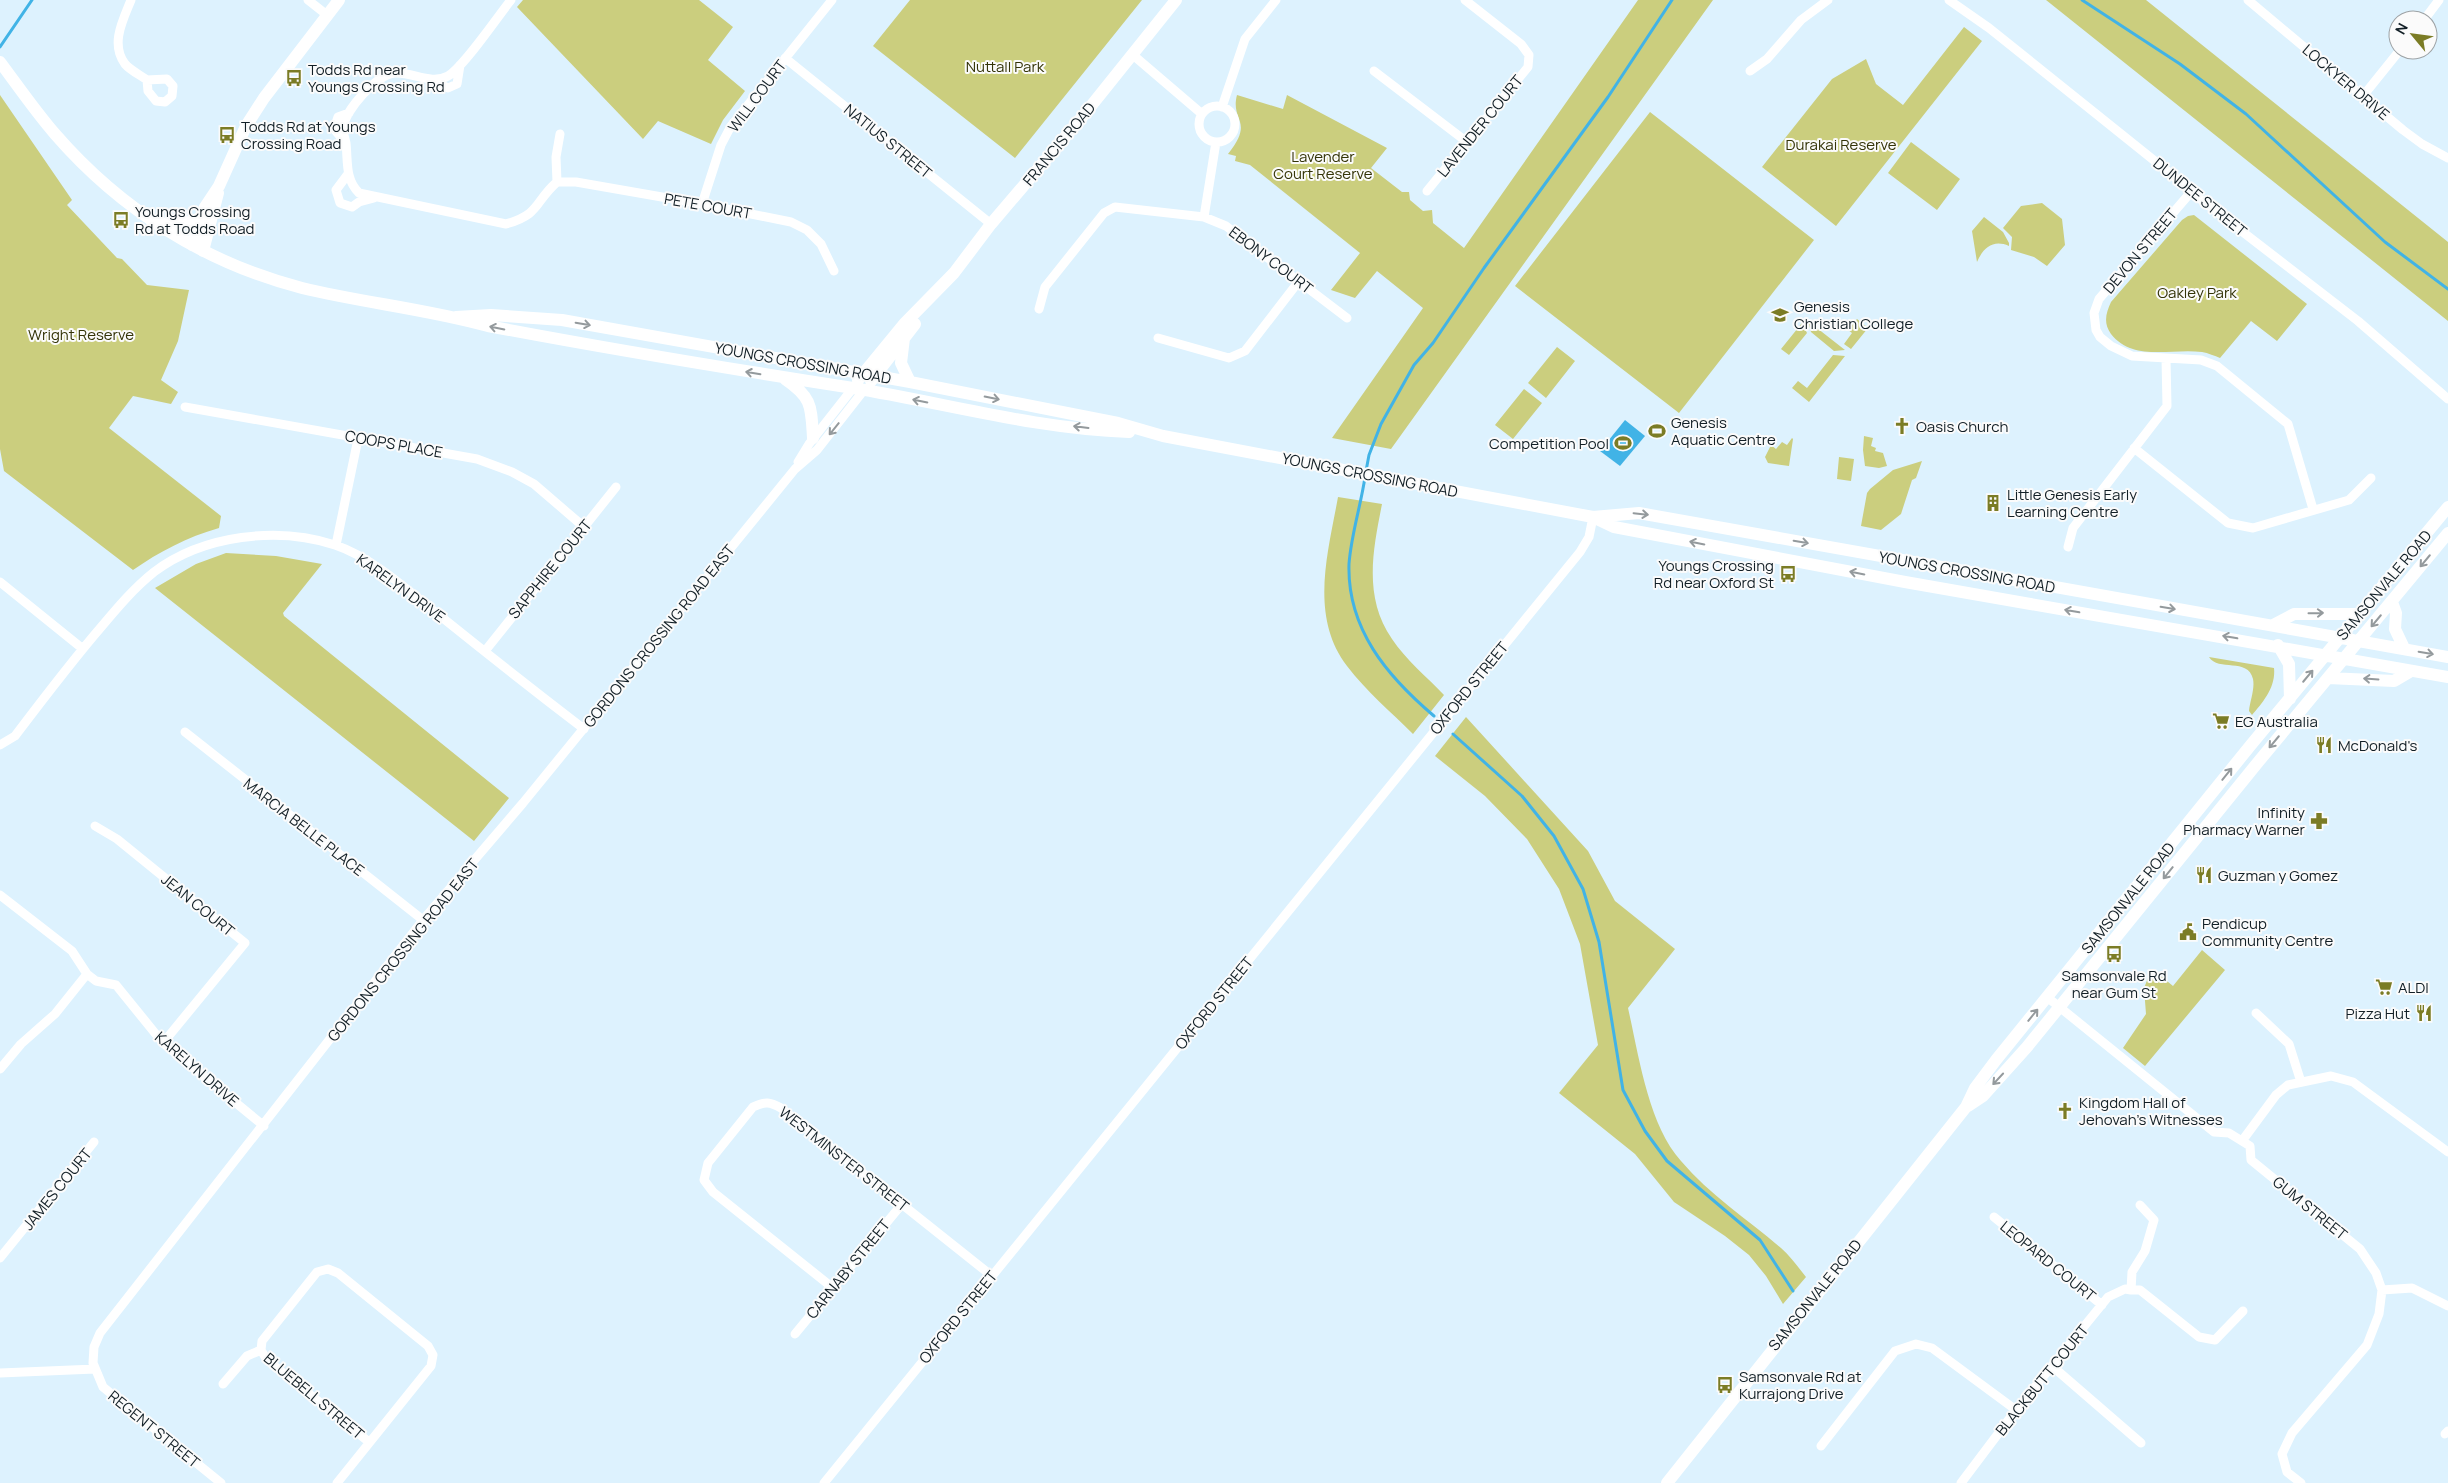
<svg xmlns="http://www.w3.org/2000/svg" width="2448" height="1483" font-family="Manrope,sans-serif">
  <rect width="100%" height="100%" fill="#ddf2fe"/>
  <path fill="#cbce7e" d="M 523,0 L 699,0 L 733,27 L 708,60 L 745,91 L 723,120 L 711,144 L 658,121 L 643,139 L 517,7 Z
    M 910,0 L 1142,0 L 1015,158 L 873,46 Z
    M 1638,0 L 1713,0 L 1391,449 L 1332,438 L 1423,308 L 1377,271 L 1355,298 L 1331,290 L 1360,253 L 1250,165 L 1235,161 L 1236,156 L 1228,154 C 1255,120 1230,122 1237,95 L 1283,109 L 1287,95 L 1387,148 L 1371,168 L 1402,192 L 1409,192 L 1410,200 L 1423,211 L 1432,210 L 1433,223 L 1464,248 Z
    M 2046,0 L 2146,0 L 2448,242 L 2448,321 Z
    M 1964,27 L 1982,41 L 1836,226 L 1762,167 L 1832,79 L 1866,59 L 1876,84 L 1903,105 Z
    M 0,95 L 72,200 L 67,205 L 117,258 L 122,259 L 147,285 L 189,290 L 178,341 L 161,380 L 178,392 L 171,404 L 133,396 L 109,428 L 221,516 L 219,528 C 187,537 159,552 133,570 L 4,471 L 0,449 Z
    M 1650,112 L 1814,240 L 1679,413 L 1515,286 Z
    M 1911,142 L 1960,179 L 1937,210 L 1888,173 Z
    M 2042,203 L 2062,219 L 2065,245 L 2047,266 L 2034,257 L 2011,250 L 2012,237 L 2003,228 L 2021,206 Z
    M 2194,215 L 2307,304 L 2277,341 L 2251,321 L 2220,358 C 2215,356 2208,353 2202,352 C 2171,348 2133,362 2111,334 C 2103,323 2106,313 2111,302 L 2182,220 L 2188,216 Z
    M 1984,217 L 2003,232 L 2009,243 L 2009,246 C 1993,239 1983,248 1977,262 L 1972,231 Z
    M 1857,319 L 1868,328 L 1851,349 L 1844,344 L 1852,333 L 1848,330 Z
    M 1808,321 L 1845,350 L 1834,351 L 1811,332 Z
    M 1802,323 L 1807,333 L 1789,355 L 1781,349 Z
    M 1557,347 L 1575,361 L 1546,398 L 1528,383 Z
    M 1833,355 L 1845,356 L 1809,402 L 1792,388 L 1798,381 L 1807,388 Z
    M 1524,389 L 1542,403 L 1513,439 L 1495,425 Z
    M 1864,436 L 1873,438 L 1871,446 L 1876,448 L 1875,451 L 1883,453 L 1887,466 L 1879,468 L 1865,466 L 1863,450 Z
    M 1792,438 L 1793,439 L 1789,466 L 1768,463 L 1765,457 L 1771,445 L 1776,449 L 1782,442 L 1787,445 Z
    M 1839,457 L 1854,459 L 1851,481 L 1837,479 Z
    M 1922,461 L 1916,478 L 1912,480 L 1901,514 L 1881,530 L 1861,526 L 1867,493 L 1870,489 L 1893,470 Z
    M 1338,497 L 1382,504 C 1373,550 1363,597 1392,639 C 1406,660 1427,677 1444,695 L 1413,734 C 1391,712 1366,691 1347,666 C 1309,616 1328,553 1338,497 Z
    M 226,553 L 276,556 L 322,564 L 283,613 L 284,616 L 509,798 L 474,841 L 155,588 L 196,564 Z
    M 2209,657 L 2274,668 C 2276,687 2263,702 2252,715 L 2249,711 C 2250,701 2255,689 2253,679 C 2248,657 2218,672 2209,657 Z
    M 1466,717 L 1588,851 L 1615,901 L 1675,949 L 1628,1008 C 1639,1056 1648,1124 1681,1161 C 1710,1195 1747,1219 1781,1248 C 1790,1256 1798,1267 1806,1277 L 1783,1304 L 1766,1276 L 1749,1255 L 1725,1236 L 1674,1202 L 1635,1154 L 1559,1093 L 1598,1045 L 1580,944 L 1559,889 L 1527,839 L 1485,796 L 1435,756 Z
    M 2202,950 L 2225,970 L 2145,1066 L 2123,1048 L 2146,1014 L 2144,988 L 2150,973 L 2156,972 L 2173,986 Z"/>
  <path fill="#41b3e6" d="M 1625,420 L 1645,436 L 1620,466 L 1600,451 Z"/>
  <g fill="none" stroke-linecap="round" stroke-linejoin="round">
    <path stroke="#41b3e6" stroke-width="3" d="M 2082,0 L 2180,64 L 2246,114 L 2385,242 L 2448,289
      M 0,47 L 32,0
      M 1366,471 L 1369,455 L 1381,424 L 1414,365 L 1433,343 L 1484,268 L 1608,97 L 1672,0
      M 1365,477 C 1361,505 1351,535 1349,564 C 1347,629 1387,676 1434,716
      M 1453,734 L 1522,796 L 1554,836 L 1583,889 L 1599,942 L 1623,1090 L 1645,1131 L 1667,1161 L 1760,1240 L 1793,1291"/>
    <path stroke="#fff" stroke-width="9" d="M 131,0 C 123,20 110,44 125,64 C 130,70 140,75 147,80 L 148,91 L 156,101 L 165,102 L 172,96 L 173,86 L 167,79 L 147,80
      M 308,0 L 327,15
      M 511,0 C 498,16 463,68 448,76 C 431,85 413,72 395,73 C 377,74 345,110 343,128 C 343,133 345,139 346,143 C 348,162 345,179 359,193 L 506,224 C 541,214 534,202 557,182 L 556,157 L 560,134
      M 1949,0 L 1989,28 L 2171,174 L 2191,192 L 2358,321 L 2448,399
      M 2248,0 L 2403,130 L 2422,144 L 2448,158
      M 2424,20 L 2439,0
      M 1133,55 L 1202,114
      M 785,58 L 991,224
      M 1374,71 L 1467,142
      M 1750,71 L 1767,59 L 1801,20 L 1828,0
      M 432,80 L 448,88 L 457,84 L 460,65
      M 2363,96 L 2400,50
      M1199 124a18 18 0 1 1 36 0a18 18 0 1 1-36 0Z
      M 1222,107 L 1245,39 L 1276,0
      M 346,143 L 334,129 L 338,117 L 349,113
      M 348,174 L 336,190 L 340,203 L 352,207 L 359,202 L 374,198
      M 557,182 L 576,182 L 702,204 L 791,222 L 807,230 L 821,244 L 834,271
      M 1427,191 L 1528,67 L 1529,55 L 1521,44 L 1465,0
      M 2191,192 L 2099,299 L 2094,313 L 2096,330 L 2100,337 L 2111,346 L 2132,356 L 2201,360 L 2217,366 L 2288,424 L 2313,509
      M 702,204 L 721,145 L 731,126 L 832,0
      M 1204,217 L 1216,142
      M 1039,309 L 1045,287 L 1104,213 L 1115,207 L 1204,217 L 1226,226 L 1347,318
      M 1158,338 L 1229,358 L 1245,351 L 1299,281
      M 185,407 L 477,459 L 512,472 L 534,484 L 584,527
      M 2134,448 L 2228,523 L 2253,528 L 2349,500 L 2371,478
      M 798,462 L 809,444 L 853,388
      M 336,545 L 358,439
      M 2068,547 L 2073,528 L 2167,406 L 2166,359
      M 0,582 L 83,649
      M 485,651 L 616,487
      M 185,732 L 423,920
      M 0,745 L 15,736 C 43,699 71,662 102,626 C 118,607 134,588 154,572 C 203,535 278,526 335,545 C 374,558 412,594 444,619 C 490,656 537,693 584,729
      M 95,826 L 117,839 L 245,943 L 163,1043
      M 0,895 L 72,951 L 87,974 L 96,981 L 116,985 L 163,1043 L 264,1126
      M 2047,997 L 2214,1132 L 2229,1133 L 2250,1146 L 2251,1160 L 2360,1249 L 2376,1273 L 2382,1290 L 2379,1314 L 2367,1345 L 2292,1433 L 2282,1454 L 2287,1472 L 2301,1483
      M 2256,1013 L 2289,1044 L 2301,1082
      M 0,1069 L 21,1044 L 55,1014 L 87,974
      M 2242,1141 L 2276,1095 L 2288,1085 L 2331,1076 L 2353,1082 L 2448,1152
      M 1994,1217 L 2102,1305
      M 0,1258 L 94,1142
      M 833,1288 L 713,1192 L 704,1180 L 708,1163 L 753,1107 C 765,1101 770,1102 781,1108 L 992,1276
      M 2131,1290 L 2140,1290 L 2199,1337 L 2215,1340 L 2243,1311
      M 2382,1290 L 2412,1288 L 2448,1306
      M 795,1334 L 902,1204
      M 2052,1366 L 2141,1443
      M 0,1373 L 95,1369
      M 223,1384 L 247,1356 L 261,1350
      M 2445,1434 L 2448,1431
      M 1821,1446 L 1895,1351 L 1916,1344 L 1932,1348 L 2016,1410
      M 221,1483 L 103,1387 L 93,1363 L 94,1347 L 100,1333 L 423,920 L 523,803 L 795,469 L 817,450 L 864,390
      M 337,1483 L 431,1366 L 433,1355 L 428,1346 L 338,1273 L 328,1269 L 317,1272 L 262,1341 L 261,1350 L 267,1360 L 369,1442
      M 824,1483 L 1580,552 L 1589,537 L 1593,517
      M 1961,1483 L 2016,1410 L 2108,1297 L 2125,1289 L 2131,1290 L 2132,1272 L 2145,1251 L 2154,1220 L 2140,1205"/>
    <path stroke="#fff" stroke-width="12" d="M 0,62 C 18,86 35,111 55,134 C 121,210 205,263 302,288 C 364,303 427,309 488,326 C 609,349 731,369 853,388 C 945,403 1036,429 1129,432
      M 157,224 L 191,222 L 201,217
      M 192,245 L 205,207 L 219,186 L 246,126 L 264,98 L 339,0
      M 203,251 L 218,193
      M 456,317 L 491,315 L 562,320 L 910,382 L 1118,423 L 1163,436 L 1593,517 L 1614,527 L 1905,582 L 2448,677
      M 904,338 L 901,363 L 910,382
      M 785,379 C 813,398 811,407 813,438
      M 858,380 L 904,324 L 954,273 L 991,224 L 1083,116 L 1176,0
      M 871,381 L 915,324
      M 1593,517 L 1639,513 L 2448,657
      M 2392,602 L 2396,613 L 2395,629 L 2404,648
      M 2275,624 L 2294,614 L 2360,614
      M 2278,645 L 2289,664 L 2290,699
      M 2328,678 L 2394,681 L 2411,671
      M 1968,1106 L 1983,1096 L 2027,1047 L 2259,761 L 2448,533
      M 1667,1483 L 1966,1107 L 1975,1088 L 1996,1060 L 2250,746 L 2448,507"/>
  </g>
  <defs><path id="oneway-shaft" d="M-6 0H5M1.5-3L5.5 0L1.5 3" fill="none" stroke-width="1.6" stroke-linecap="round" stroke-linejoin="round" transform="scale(1.25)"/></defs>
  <g stroke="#949a9d">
    <use href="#oneway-shaft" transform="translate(583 324) rotate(10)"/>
    <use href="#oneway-shaft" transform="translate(497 328) rotate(-169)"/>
    <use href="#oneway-shaft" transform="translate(753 373) rotate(-171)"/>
    <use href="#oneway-shaft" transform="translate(992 398) rotate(11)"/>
    <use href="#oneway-shaft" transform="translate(920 401) rotate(-169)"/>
    <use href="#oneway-shaft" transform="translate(1081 427) rotate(-173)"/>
    <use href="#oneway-shaft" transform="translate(834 429) rotate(129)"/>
    <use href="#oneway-shaft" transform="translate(1641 514) rotate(6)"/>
    <use href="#oneway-shaft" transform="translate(1801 542) rotate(10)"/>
    <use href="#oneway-shaft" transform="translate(1697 543) rotate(-169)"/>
    <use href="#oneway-shaft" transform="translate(2425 561) rotate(130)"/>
    <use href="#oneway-shaft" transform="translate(1857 573) rotate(-169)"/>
    <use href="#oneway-shaft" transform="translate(2168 608) rotate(9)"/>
    <use href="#oneway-shaft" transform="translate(2072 611) rotate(-170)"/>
    <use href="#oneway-shaft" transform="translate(2316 613) rotate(-1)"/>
    <use href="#oneway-shaft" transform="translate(2376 621) rotate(130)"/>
    <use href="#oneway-shaft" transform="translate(2230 637) rotate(-170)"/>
    <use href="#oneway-shaft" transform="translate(2426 653) rotate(10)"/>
    <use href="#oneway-shaft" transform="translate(2308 676) rotate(-50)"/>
    <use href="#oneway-shaft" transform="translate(2371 679) rotate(-176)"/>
    <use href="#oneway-shaft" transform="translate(2274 742) rotate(130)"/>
    <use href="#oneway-shaft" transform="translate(2227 774) rotate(-51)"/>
    <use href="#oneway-shaft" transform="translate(2168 873) rotate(129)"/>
    <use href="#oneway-shaft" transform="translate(2033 1015) rotate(-51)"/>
    <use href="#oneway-shaft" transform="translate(1998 1079) rotate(133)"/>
  </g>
  <defs>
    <g id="bus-bare" transform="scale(1.35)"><path d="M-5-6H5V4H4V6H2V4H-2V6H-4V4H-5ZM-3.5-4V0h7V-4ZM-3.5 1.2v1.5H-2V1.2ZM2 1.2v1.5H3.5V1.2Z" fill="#7b7c25" stroke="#fbfbfb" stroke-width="2.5" paint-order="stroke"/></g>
    <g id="school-bare" transform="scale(1.35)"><path d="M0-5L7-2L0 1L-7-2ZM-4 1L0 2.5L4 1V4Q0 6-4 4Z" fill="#7b7c25" stroke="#fbfbfb" stroke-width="2.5" paint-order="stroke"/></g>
    <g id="church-bare" transform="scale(1.35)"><path d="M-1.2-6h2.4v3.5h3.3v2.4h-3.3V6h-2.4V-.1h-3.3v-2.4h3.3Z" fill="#7b7c25" stroke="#fbfbfb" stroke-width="2.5" paint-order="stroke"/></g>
    <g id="stadium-bare" transform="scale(1.35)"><path d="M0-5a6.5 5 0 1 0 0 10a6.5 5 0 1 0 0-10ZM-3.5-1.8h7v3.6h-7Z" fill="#7b7c25" stroke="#fbfbfb" stroke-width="2.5" paint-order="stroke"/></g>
    <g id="building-bare" transform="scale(1.35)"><path d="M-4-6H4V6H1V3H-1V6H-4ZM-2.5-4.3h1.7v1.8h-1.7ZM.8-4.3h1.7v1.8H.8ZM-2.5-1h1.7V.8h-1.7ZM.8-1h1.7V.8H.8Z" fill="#7b7c25" stroke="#fbfbfb" stroke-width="2.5" paint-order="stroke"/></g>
    <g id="supermarket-bare" transform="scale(1.35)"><path d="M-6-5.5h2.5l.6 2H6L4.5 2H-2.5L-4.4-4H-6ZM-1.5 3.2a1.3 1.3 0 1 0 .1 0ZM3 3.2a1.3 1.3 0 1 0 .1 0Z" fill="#7b7c25" stroke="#fbfbfb" stroke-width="2.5" paint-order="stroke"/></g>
    <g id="restaurant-bare" transform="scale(1.35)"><path d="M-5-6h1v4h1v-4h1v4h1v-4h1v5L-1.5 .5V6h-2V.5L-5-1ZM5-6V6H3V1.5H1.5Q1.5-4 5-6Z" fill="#7b7c25" stroke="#fbfbfb" stroke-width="2.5" paint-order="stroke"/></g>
    <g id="pharmacy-bare" transform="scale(1.35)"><path d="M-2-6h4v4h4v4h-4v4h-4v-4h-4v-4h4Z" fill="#7b7c25" stroke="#fbfbfb" stroke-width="2.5" paint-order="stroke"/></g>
    <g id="civic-bare" transform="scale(1.35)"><path d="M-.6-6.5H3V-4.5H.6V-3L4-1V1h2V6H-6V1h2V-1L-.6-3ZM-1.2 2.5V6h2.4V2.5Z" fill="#7b7c25" stroke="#fbfbfb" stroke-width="2.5" paint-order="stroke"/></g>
  </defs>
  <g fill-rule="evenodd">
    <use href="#bus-bare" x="294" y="78"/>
    <use href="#bus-bare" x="227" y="135"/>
    <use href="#bus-bare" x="121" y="220"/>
    <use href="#school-bare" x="1780" y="315"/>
    <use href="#church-bare" x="1902" y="426"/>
    <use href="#stadium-bare" x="1657" y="431"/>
    <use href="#stadium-bare" x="1623" y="443"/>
    <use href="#building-bare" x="1993" y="503"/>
    <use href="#bus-bare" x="1788" y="574"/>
    <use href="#supermarket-bare" x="2221" y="721"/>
    <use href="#restaurant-bare" x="2324" y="745"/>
    <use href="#pharmacy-bare" x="2319" y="821"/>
    <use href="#restaurant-bare" x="2204" y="875"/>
    <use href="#civic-bare" x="2188" y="932"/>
    <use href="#bus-bare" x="2114" y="954"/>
    <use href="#supermarket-bare" x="2384" y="987"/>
    <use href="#restaurant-bare" x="2424" y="1013"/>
    <use href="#church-bare" x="2065" y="1111"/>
    <use href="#bus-bare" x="1725" y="1385"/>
  </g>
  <g text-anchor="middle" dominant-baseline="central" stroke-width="4" stroke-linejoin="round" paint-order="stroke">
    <g font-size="15" fill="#343408" stroke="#fbfbfb">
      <text x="1005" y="66">Nuttall Park</text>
      <text x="1841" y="144">Durakai Reserve</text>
      <text x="1323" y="156">Lavender<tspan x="1323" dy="17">Court Reserve</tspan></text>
      <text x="2197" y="292">Oakley Park</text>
      <text x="81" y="334">Wright Reserve</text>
    </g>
    <g font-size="15" fill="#121f26" stroke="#fbfbfb" text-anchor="start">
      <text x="308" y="69">Todds Rd near<tspan x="308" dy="17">Youngs Crossing Rd</tspan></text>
      <text x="241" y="126">Todds Rd at Youngs<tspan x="241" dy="17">Crossing Road</tspan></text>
      <text x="135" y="211">Youngs Crossing<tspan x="135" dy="17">Rd at Todds Road</tspan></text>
      <text x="1794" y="306">Genesis<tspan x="1794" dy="17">Christian College</tspan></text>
      <text x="1671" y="422">Genesis<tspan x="1671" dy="17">Aquatic Centre</tspan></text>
      <text x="1916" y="426">Oasis Church</text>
      <text x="1609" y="443" text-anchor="end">Competition Pool</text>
      <text x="2007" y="494">Little Genesis Early<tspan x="2007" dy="17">Learning Centre</tspan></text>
      <text x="1774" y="565" text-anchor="end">Youngs Crossing<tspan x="1774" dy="17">Rd near Oxford St</tspan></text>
      <text x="2235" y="721">EG Australia</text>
      <text x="2338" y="745">McDonald's</text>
      <text x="2305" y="812" text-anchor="end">Infinity<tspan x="2305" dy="17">Pharmacy Warner</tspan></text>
      <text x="2218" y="875">Guzman y Gomez</text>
      <text x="2202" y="923">Pendicup<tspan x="2202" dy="17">Community Centre</tspan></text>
      <text x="2114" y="975" text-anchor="middle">Samsonvale Rd<tspan x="2114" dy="17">near Gum St</tspan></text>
      <text x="2398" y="987">ALDI</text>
      <text x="2410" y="1013" text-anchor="end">Pizza Hut</text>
      <text x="2079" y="1102">Kingdom Hall of<tspan x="2079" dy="17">Jehovah's Witnesses</tspan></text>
      <text x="1739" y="1376">Samsonvale Rd at<tspan x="1739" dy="17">Kurrajong Drive</tspan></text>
    </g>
    <g font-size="15" fill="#121f26" stroke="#fbfbfb">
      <text transform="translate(2346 82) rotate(40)">LOCKYER DRIVE</text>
      <text transform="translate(757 96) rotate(-53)">WILL COURT</text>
      <text transform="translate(1480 126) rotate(-51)">LAVENDER COURT</text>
      <text transform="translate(888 141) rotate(39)">NATIUS STREET</text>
      <text transform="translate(1059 144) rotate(-50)">FRANCIS ROAD</text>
      <text transform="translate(2200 197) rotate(39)">DUNDEE STREET</text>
      <text transform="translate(708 206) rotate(10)">PETE COURT</text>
      <text transform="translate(2140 251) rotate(-50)">DEVON STREET</text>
      <text transform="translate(1271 260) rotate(37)">EBONY COURT</text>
      <text transform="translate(803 363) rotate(10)">YOUNGS CROSSING ROAD</text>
      <text transform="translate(394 444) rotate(10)">COOPS PLACE</text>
      <text transform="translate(1370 475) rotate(11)">YOUNGS CROSSING ROAD</text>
      <text transform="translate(550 569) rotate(-51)">SAPPHIRE COURT</text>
      <text transform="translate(1967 572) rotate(10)">YOUNGS CROSSING ROAD</text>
      <text transform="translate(2384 585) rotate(-50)">SAMSONVALE ROAD</text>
      <text transform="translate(401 588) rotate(36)">KARELYN DRIVE</text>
      <text transform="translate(659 636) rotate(-51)">GORDONS CROSSING ROAD EAST</text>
      <text transform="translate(1469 688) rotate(-51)">OXFORD STREET</text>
      <text transform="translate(304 827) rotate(38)">MARCIA BELLE PLACE</text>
      <text transform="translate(2128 898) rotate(-51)">SAMSONVALE ROAD</text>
      <text transform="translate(198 905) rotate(39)">JEAN COURT</text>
      <text transform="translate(403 950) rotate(-51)">GORDONS CROSSING ROAD EAST</text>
      <text transform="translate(1214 1003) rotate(-51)">OXFORD STREET</text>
      <text transform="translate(197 1069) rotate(41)">KARELYN DRIVE</text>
      <text transform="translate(844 1159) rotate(38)">WESTMINSTER STREET</text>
      <text transform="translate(57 1189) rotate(-51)">JAMES COURT</text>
      <text transform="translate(2310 1208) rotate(39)">GUM STREET</text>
      <text transform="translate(2048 1261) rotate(39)">LEOPARD COURT</text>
      <text transform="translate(848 1269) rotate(-51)">CARNABY STREET</text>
      <text transform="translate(1815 1295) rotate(-51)">SAMSONVALE ROAD</text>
      <text transform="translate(958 1317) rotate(-51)">OXFORD STREET</text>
      <text transform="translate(2042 1380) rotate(-51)">BLACKBUTT COURT</text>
      <text transform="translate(314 1396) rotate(40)">BLUEBELL STREET</text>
      <text transform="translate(154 1429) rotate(39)">REGENT STREET</text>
    </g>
  </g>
  <g transform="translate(2413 35) rotate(299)"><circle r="24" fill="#fbfbfb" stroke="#9ea3a6"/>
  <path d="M0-4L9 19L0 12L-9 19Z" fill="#7b7c25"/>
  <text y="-8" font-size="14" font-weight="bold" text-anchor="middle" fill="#121f26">N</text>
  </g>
</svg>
